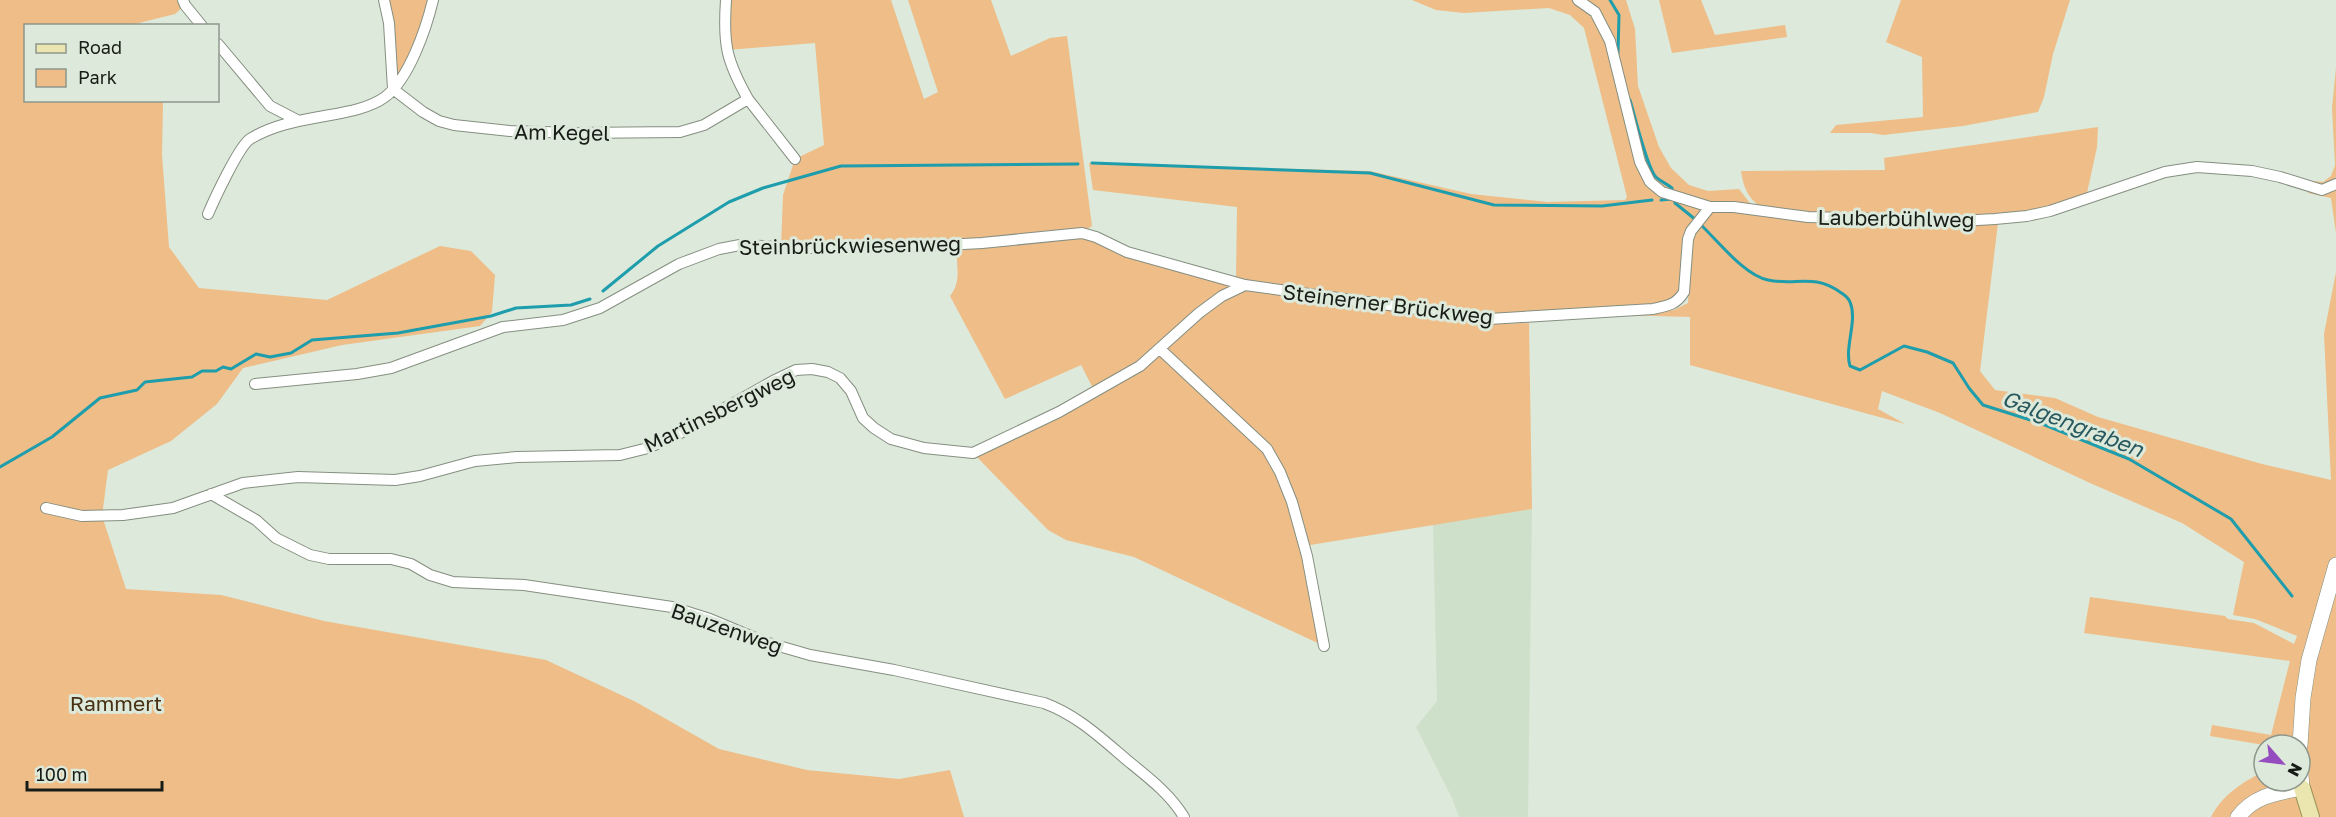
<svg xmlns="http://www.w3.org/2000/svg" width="2336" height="817" font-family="'Golos Text',sans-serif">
  <rect width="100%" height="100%" fill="#dde9da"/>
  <path fill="#cfe0ca" d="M 1532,509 L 1528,817 L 1459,817 L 1452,798 L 1416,727 L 1437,701 L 1433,524 Z"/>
  <path fill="#eebd88" d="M 0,0 L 183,0 L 185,5 L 175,14 L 131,25 L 26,26 L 26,100 L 163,101 L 162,155 L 169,247 L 199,288 L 327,300 L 440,246 L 471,251 L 495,275 L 492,312 L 480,326 L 342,345 L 243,368 L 217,404 L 171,441 L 108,470 L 102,516 L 126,589 L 221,595 L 324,621 L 546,660 L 636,702 L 719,749 L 807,770 L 899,779 L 950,770 L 964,817 L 0,817 Z
    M 384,0 L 433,0 L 430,11 L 393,89 Z
    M 726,0 L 891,0 L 924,99 L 938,92 L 908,0 L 991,0 L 1011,56 L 1050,38 L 1067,36 L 1092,226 L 1083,232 L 1260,290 L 1489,324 L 1529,323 L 1532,509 L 1304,546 L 1324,646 L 1134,557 L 1066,540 L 1048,530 L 973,453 L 1095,392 L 1081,365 L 1005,399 L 950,296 C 963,280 955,264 957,245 L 781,247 L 783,195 L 795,159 L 824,145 L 815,43 L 727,50 Z
    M 1412,0 L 1626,0 L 1635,29 L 1638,86 L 1659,147 L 1671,168 L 1689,185 L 1708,191 L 1739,189 L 1753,207 L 1708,201 L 1701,209 L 1701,212 L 1692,225 L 1683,286 L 1671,303 L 1489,318 L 1467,315 L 1466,309 L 1463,308 L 1463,313 L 1236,279 L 1237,207 L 1093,190 L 1089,163 L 1370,171 L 1471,194 L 1547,202 L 1625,200 L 1627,197 L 1584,28 L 1570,15 L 1549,8 L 1464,13 L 1436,10 Z
    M 1659,0 L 1701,0 L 1715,35 L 1785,25 L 1787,37 L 1672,53 Z
    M 1901,0 L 2070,0 L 2053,54 L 2044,97 L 2038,112 L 1963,126 L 1883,135 L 1871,133 L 1830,133 L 1836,125 L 1923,117 L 1922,57 L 1886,42 Z
    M 2336,68 L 2336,233 L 2331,198 L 2308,193 L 2314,181 L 2323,182 L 2331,176 L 2335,165 L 2332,108 Z
    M 2098,127 L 2097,147 L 2087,193 L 2052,206 L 2014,214 L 1890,217 L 1765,210 C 1749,200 1744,190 1741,171 L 1885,170 L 1884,158 Z
    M 1724,211 L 1841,226 L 1998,223 L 1980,371 L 1995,390 L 2055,398 L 2098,417 L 2262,464 L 2331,480 L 2324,334 L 2336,272 L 2336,817 L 2211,817 C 2223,794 2242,783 2264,771 L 2264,781 L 2300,781 L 2300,745 L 2264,745 L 2210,736 L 2212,725 L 2271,735 L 2290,661 L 2084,633 L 2090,597 L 2225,616 L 2228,619 L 2254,623 L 2294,644 L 2297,636 L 2255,619 L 2233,615 L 2244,562 L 2182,523 L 2090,483 L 1940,413 L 1882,391 L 1878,409 L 1905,424 L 1690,365 L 1690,317 L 1624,315 L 1674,310 L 1688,303 L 1691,239 L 1711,213 Z"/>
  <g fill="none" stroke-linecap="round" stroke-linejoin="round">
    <path stroke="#1e9dac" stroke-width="3" d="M 1610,0 L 1619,15 L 1618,53
      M 1630,100 C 1635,116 1647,168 1656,177 C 1660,181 1667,184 1672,188 L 1672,191
      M 1092,163 L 1370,173 L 1494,205 L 1602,206 L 1652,200
      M 1674,198 L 1675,203 L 1696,220
      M 1661,200 L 1672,199
      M 1701,225 C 1718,241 1745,276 1768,280 C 1796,286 1813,273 1840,292 C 1844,295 1848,297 1850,302 C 1858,321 1844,347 1850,366 L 1860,370 L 1904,346 L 1927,352 L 1953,363 L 1969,388 L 1983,405 L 2040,423 L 2129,459 L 2231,519 L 2292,596
      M 603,291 L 658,246 L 729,202 L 763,188 L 841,166 L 1078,164
      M 0,467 L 52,437 L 100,398 L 137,390 L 145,382 L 192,377 L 202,371 L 216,371 L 223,367 L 231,369 L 256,354 L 270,357 L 291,353 L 312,340 L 398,333 L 491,316 L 516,308 L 571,305 L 590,299"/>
    <g stroke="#858f81" stroke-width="12">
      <path id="street" d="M 183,0 L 185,5 L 202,26
        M 384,0 L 389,23 L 393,89 L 423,112 L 439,121 L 454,125 L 510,131 L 576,133 L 680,132 L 704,125 L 748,99 L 795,159
        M 726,0 C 723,44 726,60 748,99
        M 1578,0 L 1595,12 L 1610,41 L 1640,162 L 1650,182 L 1662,192 L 1710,207 L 1734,207 L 1808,217 L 1960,221 L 1995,219 L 2027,216 L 2050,211 L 2165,172 L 2197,167 L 2252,171 L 2280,177 L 2322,190 L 2336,184
        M 218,44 L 270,106 L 297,120
        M 208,214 C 214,200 239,146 250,139 C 271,126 296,121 319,117 C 340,113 367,110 385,97 C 409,79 426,29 433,0
        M 1161,350 L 1267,449 L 1280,472 L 1292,502 L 1307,556 L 1324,646
        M 255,384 L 357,374 L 391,368 L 503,327 L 563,320 L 600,308 L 679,264 L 719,249 L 740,245 L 811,248 L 908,247 L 982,243 L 1082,233 L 1096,237 L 1127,252 L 1245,285 L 1489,319 L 1653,309 C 1667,306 1676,305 1684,292 L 1688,239 L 1691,231 L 1710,207
        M 211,494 L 256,520 L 276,538 L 310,555 L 329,559 L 391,559 L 411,564 L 430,575 L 453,582 L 524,585 L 672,607 L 710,619 L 765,642 L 810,655 L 894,670 L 1044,703 C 1077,715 1101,738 1128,761 C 1149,778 1170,794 1184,817
        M 46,508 L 82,516 L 123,515 L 173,508 L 243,483 L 298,477 L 395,480 L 420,476 L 475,461 L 517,457 L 620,455 L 648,448 L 675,436 L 773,381 L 796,370 L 812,369 L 828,372 L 840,378 L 851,391 L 863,418 L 874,428 L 891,439 L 924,448 L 973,453 L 1059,412 L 1140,366 L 1199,313 L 1222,296 L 1245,285"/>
    </g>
    <g stroke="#858f81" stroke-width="16">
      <path id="secondary" d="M 2300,745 L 2303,698 L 2309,660 L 2336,565
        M 2238,817 C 2255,795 2277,793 2302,788 L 2300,762"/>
    </g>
    <g stroke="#999457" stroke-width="18">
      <path id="primary" d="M 2302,788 L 2311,817"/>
    </g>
    <use href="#street" stroke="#fff" stroke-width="10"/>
    <use href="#secondary" stroke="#fff" stroke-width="15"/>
    <use href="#primary" stroke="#ebe6af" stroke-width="16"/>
  </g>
  <g text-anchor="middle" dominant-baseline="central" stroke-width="6" stroke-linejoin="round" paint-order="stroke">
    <g font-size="21" fill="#181c17" stroke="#dde9da">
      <text transform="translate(562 132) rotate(1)">Am Kegel</text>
      <text transform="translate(1896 218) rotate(1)">Lauberbühlweg</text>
      <text transform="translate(850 245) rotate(-1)">Steinbrückwiesenweg</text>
      <text transform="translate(1388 304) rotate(7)">Steinerner Brückweg</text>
      <text transform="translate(719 410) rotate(-26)">Martinsbergweg</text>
      <text transform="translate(727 628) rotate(19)">Bauzenweg</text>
    </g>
    <g font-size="21" fill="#473014" stroke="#dde9da">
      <text x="116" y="703">Rammert</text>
    </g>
    <g font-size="22" font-style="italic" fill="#28595f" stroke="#dde9da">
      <text transform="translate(2073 423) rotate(21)">Galgengraben</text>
    </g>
  </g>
  <rect x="24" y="24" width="195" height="78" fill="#dde9da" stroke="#8e978c" stroke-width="1.5"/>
  <rect x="36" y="44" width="30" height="9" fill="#ebe6af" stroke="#8e978c" stroke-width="1.5"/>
  <text x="78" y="54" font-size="18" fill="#181c17">Road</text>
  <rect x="36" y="69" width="30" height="18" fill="#eebd88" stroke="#8e978c" stroke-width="1.5"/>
  <text x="78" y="84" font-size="18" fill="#181c17">Park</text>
  <g transform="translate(2282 763) rotate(118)"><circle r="28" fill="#dde9da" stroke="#8e978c" stroke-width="1.5"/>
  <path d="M0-4.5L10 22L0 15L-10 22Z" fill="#954cbf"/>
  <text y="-9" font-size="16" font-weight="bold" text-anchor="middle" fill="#181c17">N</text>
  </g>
  <path d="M27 781v9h135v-9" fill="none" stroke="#181c17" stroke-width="3"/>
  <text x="36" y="781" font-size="18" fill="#181c17" stroke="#dde9da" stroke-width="4.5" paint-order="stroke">100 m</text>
</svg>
